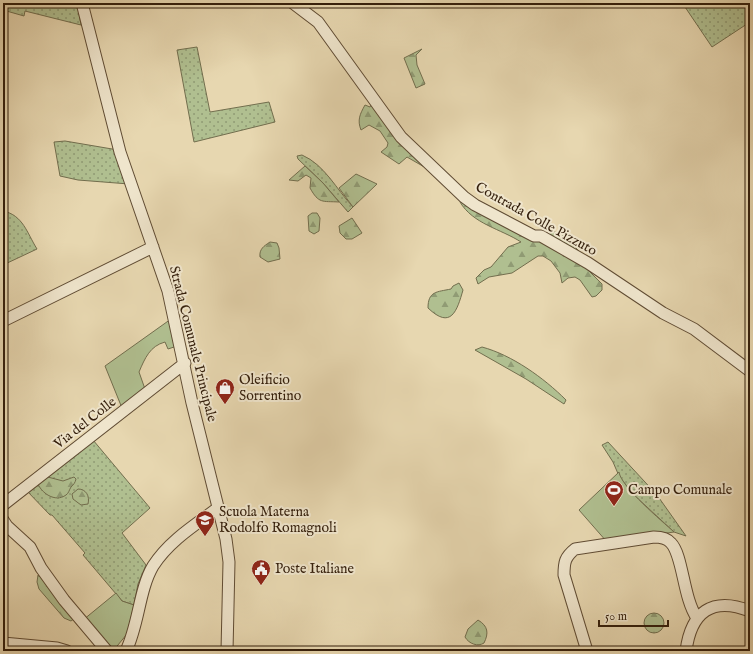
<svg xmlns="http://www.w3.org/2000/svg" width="753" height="654" font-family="'IM FELL English',serif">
  <defs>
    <pattern id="grass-dots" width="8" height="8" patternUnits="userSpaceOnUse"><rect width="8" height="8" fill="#b0bf90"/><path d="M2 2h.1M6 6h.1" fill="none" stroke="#909b74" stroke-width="1.8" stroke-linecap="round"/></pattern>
    <pattern id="forest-firs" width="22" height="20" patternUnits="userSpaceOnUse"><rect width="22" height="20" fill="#b0bf90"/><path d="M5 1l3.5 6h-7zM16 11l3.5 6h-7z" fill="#909b74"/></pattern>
  </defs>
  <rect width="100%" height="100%" fill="#e7d7b0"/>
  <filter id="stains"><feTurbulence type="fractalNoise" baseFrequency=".005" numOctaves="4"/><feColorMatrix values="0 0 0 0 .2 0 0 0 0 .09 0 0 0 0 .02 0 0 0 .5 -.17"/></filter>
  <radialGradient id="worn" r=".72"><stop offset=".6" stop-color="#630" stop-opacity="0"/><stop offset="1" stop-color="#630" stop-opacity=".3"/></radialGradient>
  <path fill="url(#grass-dots)" stroke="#726e4e" d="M 3,3 L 77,3 L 81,25 L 25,11 L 24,16 L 3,10 Z
    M 685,3 L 750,3 L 750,22 L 712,47 L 683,4 Z
    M 197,47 L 210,112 L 269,102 L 275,122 L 194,142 L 177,50 Z
    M 65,141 L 118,150 L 129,184 L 78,180 L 60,176 L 54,142 Z
    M 302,155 C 325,165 336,189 353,207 L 348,212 L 323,183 L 298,159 L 297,156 Z
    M 3,211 C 23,215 27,233 37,249 L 3,265 Z
    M 93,440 L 150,508 L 122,533 L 146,565 L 138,584 L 134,605 L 122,601 L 83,555 L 85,553 L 52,515 L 50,515 L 27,491 Z
    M 608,442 L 657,495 L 686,536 L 674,532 L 633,494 L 619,476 L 613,462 L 602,445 Z"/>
  <path fill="url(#forest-firs)" stroke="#726e4e" d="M 422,49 L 416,55 L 417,65 L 425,84 L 416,88 L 404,58 Z
    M 372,103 L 433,172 L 407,157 L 399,164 L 381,152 L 387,147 L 388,143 L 380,131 L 369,125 L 361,130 C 357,120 360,114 365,105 L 370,107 Z
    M 305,166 L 323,183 L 339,202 C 322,201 319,204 310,188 L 311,178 L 306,175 L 298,181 L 289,180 Z
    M 356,174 L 377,184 L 353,207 L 339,188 Z
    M 462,199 L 546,235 L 552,231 L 563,235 L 581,253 L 587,269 L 602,284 L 602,290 L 596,296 L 592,297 L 580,280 L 575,277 L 568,278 L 562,283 L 560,273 L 551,261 L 543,256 L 538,256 L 512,273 L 489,277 L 478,284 L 476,278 L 484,270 L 491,267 L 508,247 L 521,242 C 501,229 473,224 460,202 Z
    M 312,213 L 317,213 L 320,218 L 319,231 L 314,234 L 309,231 L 308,216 Z
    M 352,218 L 362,233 L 352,239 L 346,239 L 340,233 L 339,226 Z
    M 270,242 L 277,243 L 279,248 L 280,259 L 268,262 L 260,257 C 259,249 264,246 270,242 Z
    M 459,283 L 463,290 C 457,311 451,330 428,308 C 428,291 437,292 451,289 L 453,286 Z
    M 482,347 C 512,355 544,378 566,400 L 564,404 L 526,379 L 475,350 Z
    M 44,476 L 63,481 L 74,477 L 76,479 C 75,483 74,484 71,487 C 69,490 69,493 66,495 C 55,503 41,493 37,482 Z
    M 78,489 C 86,489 90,496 88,504 L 81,505 L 73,499 L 72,494 Z
    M 38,575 L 45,580 L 75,618 L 71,621 L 64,618 L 39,589 L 37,582 Z
    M644 623a10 10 0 1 1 20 0a10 10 0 1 1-20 0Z
    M 478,620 C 488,626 489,633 484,643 C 478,647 469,644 465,637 L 468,629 Z"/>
  <path fill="#b0bf90" stroke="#726e4e" d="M 171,319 L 177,346 L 168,349 L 165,342 C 150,346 145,358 139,372 L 145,389 L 122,408 L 105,366 Z
    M 619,472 C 621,487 662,521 674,532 L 607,542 L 579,510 Z
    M 116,593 L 122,601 L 134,605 L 127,634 L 113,651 L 110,651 L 83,620 Z"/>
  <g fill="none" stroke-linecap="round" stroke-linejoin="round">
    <g stroke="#604c34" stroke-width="13">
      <path id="minor" d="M 82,3 L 120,152 L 168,291 L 192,403 L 226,539 L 229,562 L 227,651
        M 293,3 L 318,22 L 401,137 L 464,197 L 475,205 L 534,236 L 541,236 L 588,263 L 663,313 L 694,329 L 750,371
        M 3,321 L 153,247
        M 3,505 L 185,363
        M 3,520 L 7,526 L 30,547 L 41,568 L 64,600 L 107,651
        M 3,643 L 57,648 L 67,651
        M 126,651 C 139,624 139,590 153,566 C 169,541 195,525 218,508
        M 587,651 L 564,575 C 564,562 565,557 575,549 L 654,537 C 660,537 667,538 671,543 C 683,555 683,598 697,618
        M 686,651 C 691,612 712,596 750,611"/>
    </g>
    <use href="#minor" stroke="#efe5cc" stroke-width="11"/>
  </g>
  <defs>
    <g id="shop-pin" transform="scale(1)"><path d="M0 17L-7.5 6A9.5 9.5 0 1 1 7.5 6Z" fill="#8f2418" stroke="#efe5cc"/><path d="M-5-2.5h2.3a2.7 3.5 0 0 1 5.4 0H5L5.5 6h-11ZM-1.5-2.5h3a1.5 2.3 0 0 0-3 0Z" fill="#fff"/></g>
    <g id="stadium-pin" transform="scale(1)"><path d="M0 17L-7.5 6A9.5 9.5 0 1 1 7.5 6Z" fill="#8f2418" stroke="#efe5cc"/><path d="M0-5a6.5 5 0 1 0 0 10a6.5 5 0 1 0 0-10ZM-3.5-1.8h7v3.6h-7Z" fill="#fff"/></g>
    <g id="school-pin" transform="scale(1)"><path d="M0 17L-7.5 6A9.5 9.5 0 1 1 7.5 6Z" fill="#8f2418" stroke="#efe5cc"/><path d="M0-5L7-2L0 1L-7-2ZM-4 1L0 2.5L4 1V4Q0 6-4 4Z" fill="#fff"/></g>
    <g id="civic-pin" transform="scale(1)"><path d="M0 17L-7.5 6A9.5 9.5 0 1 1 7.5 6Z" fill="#8f2418" stroke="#efe5cc"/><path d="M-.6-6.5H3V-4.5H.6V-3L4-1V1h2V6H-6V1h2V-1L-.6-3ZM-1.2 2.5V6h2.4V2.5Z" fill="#fff"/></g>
  </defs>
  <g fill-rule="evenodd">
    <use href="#shop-pin" x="225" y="388"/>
    <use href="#stadium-pin" x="614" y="490"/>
    <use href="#school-pin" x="205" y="520"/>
    <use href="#civic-pin" x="261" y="569"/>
  </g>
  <g text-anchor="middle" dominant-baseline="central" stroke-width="4" stroke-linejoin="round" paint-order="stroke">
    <g font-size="14" fill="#331e0b" stroke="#efe5cc">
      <text transform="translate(536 219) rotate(29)">Contrada Colle Pizzuto</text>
      <text transform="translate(193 344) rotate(76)">Strada Comunale Principale</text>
      <text transform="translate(85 423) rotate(-38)">Via del Colle</text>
    </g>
    <g font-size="14" fill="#331e0b" stroke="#efe5cc" text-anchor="start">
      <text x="239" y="380">Oleificio<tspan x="239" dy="16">Sorrentino</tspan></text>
      <text x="628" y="490">Campo Comunale</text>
      <text x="219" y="512">Scuola Materna<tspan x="219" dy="16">Rodolfo Romagnoli</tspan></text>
      <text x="275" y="569">Poste Italiane</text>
    </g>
  </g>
  <rect width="753" height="654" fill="none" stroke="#e7d7b0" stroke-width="16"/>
  <rect x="4" y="4" width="745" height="646" fill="none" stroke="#331e0b" stroke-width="2"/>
  <rect x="8" y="8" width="737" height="638" fill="none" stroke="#331e0b"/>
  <path d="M599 620v6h69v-6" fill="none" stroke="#331e0b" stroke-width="2"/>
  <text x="605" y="620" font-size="12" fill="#331e0b" stroke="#efe5cc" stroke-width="3" paint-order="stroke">50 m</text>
  <rect width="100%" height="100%" filter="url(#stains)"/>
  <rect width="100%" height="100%" fill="url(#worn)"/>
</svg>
